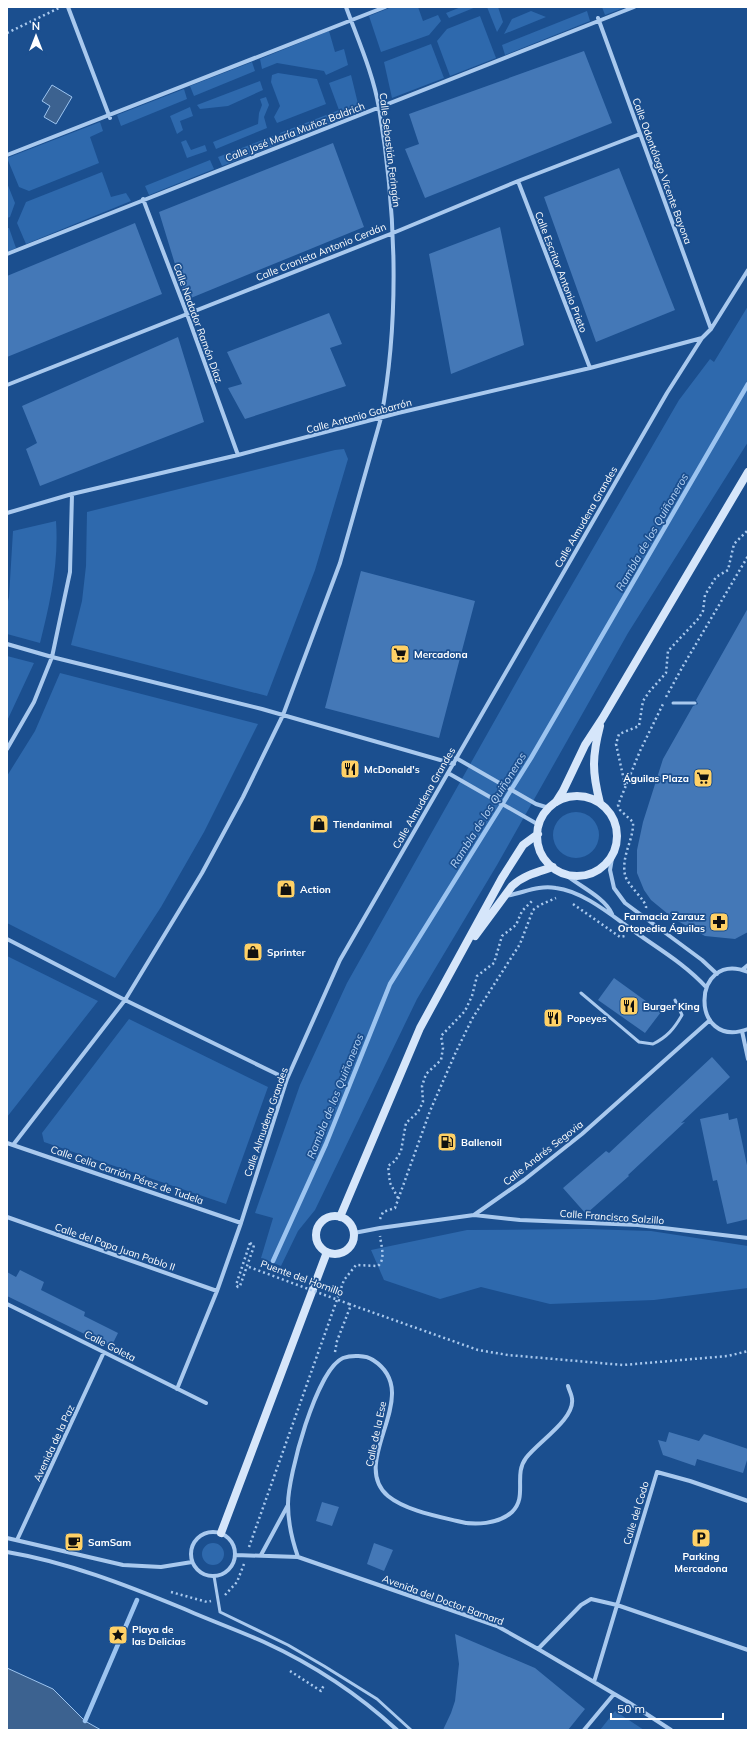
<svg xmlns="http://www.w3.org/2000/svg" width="755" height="1737" font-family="Mulish,sans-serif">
  <rect width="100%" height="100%" fill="#1b4f8f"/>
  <path fill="#2e69ad" d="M 392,7 L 418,7 L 423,21 L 438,15 L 441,21 L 429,35 L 381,52 L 369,16 Z
    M 461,7 L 476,7 L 449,18 L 446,13 Z
    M 487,7 L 498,7 L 503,22 L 497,32 Z
    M 602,7 L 626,7 L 605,15 Z
    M 531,11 L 546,17 L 504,34 L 512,19 Z
    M 587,11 L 590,21 L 505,55 L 502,45 Z
    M 480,16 L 496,58 L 450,76 L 437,41 L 447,29 Z
    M 329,31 L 335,52 L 344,49 L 348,65 L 326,75 L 324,71 L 277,63 L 262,69 L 260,59 Z
    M 431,44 L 444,78 L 392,98 L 384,62 Z
    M 252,62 L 255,71 L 194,96 L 190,86 Z
    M 278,73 L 317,79 L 326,104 L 277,123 L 274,117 L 280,106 L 271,82 L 272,75 Z
    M 351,75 L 360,112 L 283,142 L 280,133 L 339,110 L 329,83 Z
    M 260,81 L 263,90 L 228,106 L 200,109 L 197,105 Z
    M 184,89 L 187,99 L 121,126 L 117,115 Z
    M 266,97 L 269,105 L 264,117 L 267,128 L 216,149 L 213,142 L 258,124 L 259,113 L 262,105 L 260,99 Z
    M 190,107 L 193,116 L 180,121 L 183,130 L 177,134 L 170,116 Z
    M 100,122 L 103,131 L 90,137 L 99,163 L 29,191 L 19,187 L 7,158 Z
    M 273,136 L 276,145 L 222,166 L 218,157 Z
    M 186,140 L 191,150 L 205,145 L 207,151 L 187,158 L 181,142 Z
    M 210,160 L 214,169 L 149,195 L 145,186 Z
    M 102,172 L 111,197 L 126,193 L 131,201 L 26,244 L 17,223 L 26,202 Z
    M 7,183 L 15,203 L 10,217 L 7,218 Z
    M 7,228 L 9,228 L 16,248 L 7,252 Z
    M 748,306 L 748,442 L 628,633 L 497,865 L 417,999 L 315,1210 L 298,1231 L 281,1266 L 261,1258 L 273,1218 L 255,1213 L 300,1085 L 347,983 L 544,633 L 679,400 L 710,359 L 714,362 Z
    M 344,449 L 348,459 L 315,570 L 267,696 L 71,645 L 82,601 L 86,566 L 87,512 L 335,450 Z
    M 56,521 C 59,563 50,603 40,643 L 7,634 L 7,605 L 9,597 L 13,531 Z
    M 7,656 L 34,663 L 7,721 Z
    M 60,673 L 258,724 L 204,832 L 161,907 L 115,978 L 7,923 L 7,776 L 35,731 Z
    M553 835a23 23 0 1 1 46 0a23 23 0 1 1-46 0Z
    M 7,956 L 98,1001 L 7,1117 Z
    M 129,1019 L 268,1087 L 226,1204 L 44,1142 L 42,1133 Z
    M 587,1229 L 651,1231 L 748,1246 L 748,1288 L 654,1300 L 550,1304 L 481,1287 L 440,1299 L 384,1280 L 371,1250 L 467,1230 Z
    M202 1554a11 11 0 1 1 22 0a11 11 0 1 1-22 0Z
    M 615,1711 L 644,1730 L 600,1730 Z"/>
  <path fill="#3c6290" stroke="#9cc4f0" d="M 52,85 L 72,97 L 56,124 L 44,117 L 50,106 L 42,101 Z
    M 7,1668 L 53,1689 L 85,1721 L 101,1730 L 7,1730 Z"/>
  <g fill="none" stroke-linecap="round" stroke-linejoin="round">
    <path stroke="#9cc4f0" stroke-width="4.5" d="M 273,1261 L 326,1144 L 390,984 L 531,758 L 748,384
      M 85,1721 L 137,1600"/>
  </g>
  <path fill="#4478b7" d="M 584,51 L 612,123 L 425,198 L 405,149 L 419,144 L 409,114 Z
    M 333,143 L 364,227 L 186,300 L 159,212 Z
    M 619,168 L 675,310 L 596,342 L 544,197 Z
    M 135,223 L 162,294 L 7,357 L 7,276 Z
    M 500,227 L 524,345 L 451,374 L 429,254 Z
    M 329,313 L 342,344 L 330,348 L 346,386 L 245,419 L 228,388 L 242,384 L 227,352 Z
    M 178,337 L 204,422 L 40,486 L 26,449 L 37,443 L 22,406 Z
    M 361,571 L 475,601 L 439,738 L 325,708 Z
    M 748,608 L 748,932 L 735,939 L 705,936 L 674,919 L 651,900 L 644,890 L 637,873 L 637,850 L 643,822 L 663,759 L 693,706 L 698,704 L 696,700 Z
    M 614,978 L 661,1012 L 645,1033 L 598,1000 Z
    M 712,1057 L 730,1077 L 681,1123 L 685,1122 L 628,1175 L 629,1176 L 586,1214 L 563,1188 L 606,1151 L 609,1153 Z
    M 728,1113 L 729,1120 L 737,1118 L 748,1170 L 748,1219 L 727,1224 L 717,1180 L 713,1181 L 700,1119 Z
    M 20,1270 L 44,1282 L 41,1290 L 85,1312 L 84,1316 L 118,1333 L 111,1347 L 7,1296 L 7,1272 L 16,1277 Z
    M 669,1432 L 699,1441 L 704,1434 L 748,1449 L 748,1457 L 743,1473 L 697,1459 L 695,1466 L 663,1455 L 658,1440 L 666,1442 Z
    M 322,1502 L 339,1507 L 332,1526 L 316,1521 Z
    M 374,1543 L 393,1550 L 384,1571 L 367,1564 Z
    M 455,1634 L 535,1668 L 585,1709 L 568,1730 L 443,1730 L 451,1713 L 455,1701 L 459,1664 Z"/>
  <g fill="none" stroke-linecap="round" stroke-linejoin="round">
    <path stroke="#a9c9ee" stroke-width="2.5" stroke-dasharray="2 3" stroke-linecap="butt" d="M 7,33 L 59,8
      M 666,697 L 683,666 L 748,556
      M 625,785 L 616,744 L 619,734 L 639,726 L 643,701 L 649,692 L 666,673 L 668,651 L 699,618 L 703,611 L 705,595 L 716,577 L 728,570 L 734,544 L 748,530
      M 573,904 L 620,937 L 625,936
      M 646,908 C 647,901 627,885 625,875 C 621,855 634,840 633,822 L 620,810 L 618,805 L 640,751 L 664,702
      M 398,1198 L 390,1183 L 388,1166 L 395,1161 L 401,1151 L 406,1123 L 418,1112 L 423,1102 L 422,1086 L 426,1074 L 441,1060 L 443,1048 L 441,1036 L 465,1011 L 472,996 L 477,976 L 494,963 L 502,936 L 516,925 L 522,911 L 533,900
      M 380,1219 L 383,1212 L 395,1208 L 430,1111 L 455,1054 L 472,1019 L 520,944 L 533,910 L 540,905 L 556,898
      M 250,1243 L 254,1245 L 253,1249 L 240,1286 L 238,1287 L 236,1285 Z
      M 349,1304 L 478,1350 L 508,1355 L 623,1365 L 728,1356 L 748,1351
      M 335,1352 L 337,1341 L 351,1305
      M 249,1547 L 344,1280 L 356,1265 L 378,1266 C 386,1259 381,1245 380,1236
      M 171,1592 L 207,1602 L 211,1601
      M 225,1595 L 237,1582 L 244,1564
      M 290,1671 L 321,1691 L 324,1685"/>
    <path stroke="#a9c9ee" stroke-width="3" d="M 673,703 L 695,703
      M 581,993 L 639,1042 L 653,1044 C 667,1037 674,1029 682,1015 L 675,1000
      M 214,1576 L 220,1612 L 288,1645 L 324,1666 L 377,1699 L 411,1730"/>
    <path stroke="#a9c9ee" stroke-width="4" d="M 68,7 L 110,118
      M 598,18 L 711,329
      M 7,155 L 385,7
      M 518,181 L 590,368
      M 143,199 L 187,314 L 238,455
      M 7,254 L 634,7
      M 7,385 L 393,233 L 518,181 L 640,134
      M 7,513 L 72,494 L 238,455 L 398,413 L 590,368 L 702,338 L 711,329 L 748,270
      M 7,644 L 52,657 L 262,709 L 454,764
      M 7,749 L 34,702 L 52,657 L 70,572 L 72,494
      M 456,758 L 536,804 L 549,808
      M 448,773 L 539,825
      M 613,853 L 610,870 L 614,888 L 625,903 L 702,960 L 717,974
      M 562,872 C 577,885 605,897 612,914
      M 505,896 C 524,893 537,885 556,888 C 582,891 610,914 631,929 C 657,948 684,963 706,987
      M 7,939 L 125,1000 L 287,1079
      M 742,970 L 748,965
      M 748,972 C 691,949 689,1051 748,1029
      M 742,1031 L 748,1059
      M 7,1143 L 241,1223
      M 13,1145 L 125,1000 L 202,873 L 243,797 L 283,715 L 340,563 L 381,418 C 400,318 396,208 379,108 C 373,73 358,40 346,7
      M 474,1215 L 520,1220 L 638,1225 L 748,1238
      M 7,1217 L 217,1291
      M 354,1233 L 380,1228 L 474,1215 L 524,1180 L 582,1134 L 710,1020
      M 7,1304 L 206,1403
      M 177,1389 L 217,1291 L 241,1223 L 287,1079 L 340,960 L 667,393 L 702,338
      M191 1554a22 22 0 1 1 44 0a22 22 0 1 1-44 0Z
      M 7,1538 L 123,1565 L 161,1567 L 192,1562
      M 17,1540 L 104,1352
      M 7,1552 C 67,1562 126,1585 182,1608 C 209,1620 237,1630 264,1642 C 312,1664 358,1694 397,1730
      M 235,1555 L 298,1557 L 497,1626 L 538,1649 L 628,1702 L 671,1730
      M 261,1555 L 288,1505
      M 298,1557 C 292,1540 288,1522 288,1504 C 288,1476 316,1370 343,1358 C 351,1355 366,1355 373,1360 C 426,1394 347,1461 388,1496 C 405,1510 436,1516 457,1521 C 474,1526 499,1524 512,1512 C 528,1497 513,1475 526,1458 C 538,1442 575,1419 572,1399 C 572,1395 569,1390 568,1386
      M 538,1649 L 581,1605 L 591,1599 L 617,1605 L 748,1650
      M 594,1682 L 657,1472 L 690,1481 L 748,1501
      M 584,1730 L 614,1694"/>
    <path stroke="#d6e6fa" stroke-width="8" d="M 600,726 C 592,757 592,772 600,803
      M537 836a40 40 0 1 1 80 0a40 40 0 1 1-80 0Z
      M 556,802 L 563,791 L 585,745 L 602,719 L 748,472
      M 475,936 L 512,886 C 524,875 538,872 553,867
      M316 1235a19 19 0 1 1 38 0a19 19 0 1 1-38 0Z
      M 340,1217 L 420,1028 L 502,878 L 523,845 L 538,834
      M 221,1533 L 327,1252"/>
    <path stroke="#a9c9ee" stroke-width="2.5" stroke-dasharray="2 3" stroke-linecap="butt" d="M 249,1267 L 349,1304"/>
  </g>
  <defs>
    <g id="supermarket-square" transform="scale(1)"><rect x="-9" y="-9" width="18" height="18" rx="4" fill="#ffd166" stroke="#1b4f8f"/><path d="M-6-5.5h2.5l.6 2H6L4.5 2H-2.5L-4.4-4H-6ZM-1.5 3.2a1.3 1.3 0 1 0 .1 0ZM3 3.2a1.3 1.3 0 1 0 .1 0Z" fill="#111"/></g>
    <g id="restaurant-square" transform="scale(1)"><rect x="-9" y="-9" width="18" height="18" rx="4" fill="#ffd166" stroke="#1b4f8f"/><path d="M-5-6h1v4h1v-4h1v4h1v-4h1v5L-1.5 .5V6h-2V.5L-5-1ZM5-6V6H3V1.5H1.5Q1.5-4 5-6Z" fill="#111"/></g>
    <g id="shop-square" transform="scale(1)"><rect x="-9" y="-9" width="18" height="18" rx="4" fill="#ffd166" stroke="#1b4f8f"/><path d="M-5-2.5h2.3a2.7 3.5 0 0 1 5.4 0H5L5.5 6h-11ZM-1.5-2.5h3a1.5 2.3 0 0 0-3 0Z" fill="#111"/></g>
    <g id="pharmacy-square" transform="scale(1)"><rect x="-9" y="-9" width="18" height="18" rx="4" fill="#ffd166" stroke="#1b4f8f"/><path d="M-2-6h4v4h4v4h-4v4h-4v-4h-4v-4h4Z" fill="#111"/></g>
    <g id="fuel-square" transform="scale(1)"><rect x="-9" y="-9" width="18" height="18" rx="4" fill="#ffd166" stroke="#1b4f8f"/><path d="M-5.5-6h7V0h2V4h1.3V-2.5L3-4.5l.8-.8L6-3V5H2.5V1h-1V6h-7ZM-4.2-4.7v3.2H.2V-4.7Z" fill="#111"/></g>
    <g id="parking-square" transform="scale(1)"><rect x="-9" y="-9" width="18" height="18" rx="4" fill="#ffd166" stroke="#1b4f8f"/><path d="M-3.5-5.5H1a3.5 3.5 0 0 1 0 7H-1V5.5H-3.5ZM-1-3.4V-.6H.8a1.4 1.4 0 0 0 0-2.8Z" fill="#111"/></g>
    <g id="cafe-square" transform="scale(1)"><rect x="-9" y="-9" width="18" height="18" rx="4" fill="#ffd166" stroke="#1b4f8f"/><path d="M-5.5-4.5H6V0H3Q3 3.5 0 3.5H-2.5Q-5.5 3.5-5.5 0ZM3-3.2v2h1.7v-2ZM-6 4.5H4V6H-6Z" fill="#111"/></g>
    <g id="sight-square" transform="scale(1)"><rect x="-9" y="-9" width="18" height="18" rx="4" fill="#ffd166" stroke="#1b4f8f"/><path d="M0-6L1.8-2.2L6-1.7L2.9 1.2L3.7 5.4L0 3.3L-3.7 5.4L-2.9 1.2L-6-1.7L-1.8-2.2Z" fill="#111"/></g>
  </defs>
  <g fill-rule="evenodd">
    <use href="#supermarket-square" x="400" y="654"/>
    <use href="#restaurant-square" x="350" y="769"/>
    <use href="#supermarket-square" x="703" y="778"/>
    <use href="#shop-square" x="319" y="824"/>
    <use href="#shop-square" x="286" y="889"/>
    <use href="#pharmacy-square" x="719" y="922"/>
    <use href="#shop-square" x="253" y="952"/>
    <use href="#restaurant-square" x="629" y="1006"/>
    <use href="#restaurant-square" x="553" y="1018"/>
    <use href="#fuel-square" x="447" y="1142"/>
    <use href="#parking-square" x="701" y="1538"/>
    <use href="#cafe-square" x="74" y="1542"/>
    <use href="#sight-square" x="118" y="1635"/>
  </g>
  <g text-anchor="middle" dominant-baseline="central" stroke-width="3.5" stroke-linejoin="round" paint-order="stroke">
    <g font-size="10" fill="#fff" stroke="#1b4f8f">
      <text transform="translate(295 132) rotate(-21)">Calle José María Muñoz Baldrich</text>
      <text transform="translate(390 150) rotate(83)">Calle Sebastián Feringán</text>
      <text transform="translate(662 171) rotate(70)">Calle Odontólogo Vicente Bayona</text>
      <text transform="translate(321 252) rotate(-22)">Calle Cronista Antonio Cerdán</text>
      <text transform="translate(561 272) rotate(69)">Calle Escritor Antonio Prieto</text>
      <text transform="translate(198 323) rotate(70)">Calle Nadador Ramón Díaz</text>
      <text transform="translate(359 416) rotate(-15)">Calle Antonio Gabarrón</text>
      <text transform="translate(586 517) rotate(-60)">Calle Almudena Grandes</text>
      <text transform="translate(424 798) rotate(-60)">Calle Almudena Grandes</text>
      <text transform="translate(266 1122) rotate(-71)">Calle Almudena Grandes</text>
      <text transform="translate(543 1153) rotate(-38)">Calle Andrés Segovia</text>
      <text transform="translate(127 1175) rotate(19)">Calle Celia Carrión Pérez de Tudela</text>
      <text transform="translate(612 1217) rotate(4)">Calle Francisco Salzillo</text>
      <text transform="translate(115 1247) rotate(19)">Calle del Papa Juan Pablo II</text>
      <text transform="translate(302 1278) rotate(20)">Puente del Hornillo</text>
      <text transform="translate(110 1346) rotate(27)">Calle Goleta</text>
      <text transform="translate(376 1434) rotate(-78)">Calle de la Ese</text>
      <text transform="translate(54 1443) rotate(-65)">Avenida de la Paz</text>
      <text transform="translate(636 1513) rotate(-73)">Calle del Codo</text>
      <text transform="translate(443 1600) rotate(20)">Avenida del Doctor Barnard</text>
    </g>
    <g font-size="10" font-weight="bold" fill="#fff" stroke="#1b4f8f" text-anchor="start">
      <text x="414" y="654">Mercadona</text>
      <text x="364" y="769">McDonald's</text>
      <text x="689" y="778" text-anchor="end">Águilas Plaza</text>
      <text x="333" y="824">Tiendanimal</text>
      <text x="300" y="889">Action</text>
      <text x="705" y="916" text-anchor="end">Farmacia Zarauz<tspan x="705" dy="12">Ortopedia Águilas</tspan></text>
      <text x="267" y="952">Sprinter</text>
      <text x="643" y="1006">Burger King</text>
      <text x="567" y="1018">Popeyes</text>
      <text x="461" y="1142">Ballenoil</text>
      <text x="88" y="1542">SamSam</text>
      <text x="701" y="1556" text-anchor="middle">Parking<tspan x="701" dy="12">Mercadona</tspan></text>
      <text x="132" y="1629">Playa de<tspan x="132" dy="12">las Delicias</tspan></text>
    </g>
    <g font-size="11" font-style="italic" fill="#b5d3f5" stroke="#1b4f8f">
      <text transform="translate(652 532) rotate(-60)">Rambla de los Quiñoneros</text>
      <text transform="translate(488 810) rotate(-58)">Rambla de los Quiñoneros</text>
      <text transform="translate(335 1096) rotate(-68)">Rambla de los Quiñoneros</text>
    </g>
  </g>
  <rect width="755" height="1737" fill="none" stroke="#ffffff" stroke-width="16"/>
  <g transform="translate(36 36)" stroke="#1b4f8f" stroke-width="3" paint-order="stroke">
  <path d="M0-3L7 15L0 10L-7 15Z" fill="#ffffff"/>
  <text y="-6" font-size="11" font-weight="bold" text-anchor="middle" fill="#ffffff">N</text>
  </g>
  <path d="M611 1713v6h112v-6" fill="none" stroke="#ffffff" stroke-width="2"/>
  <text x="617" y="1713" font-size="12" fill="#ffffff" stroke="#1b4f8f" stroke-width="3" paint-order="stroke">50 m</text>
</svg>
